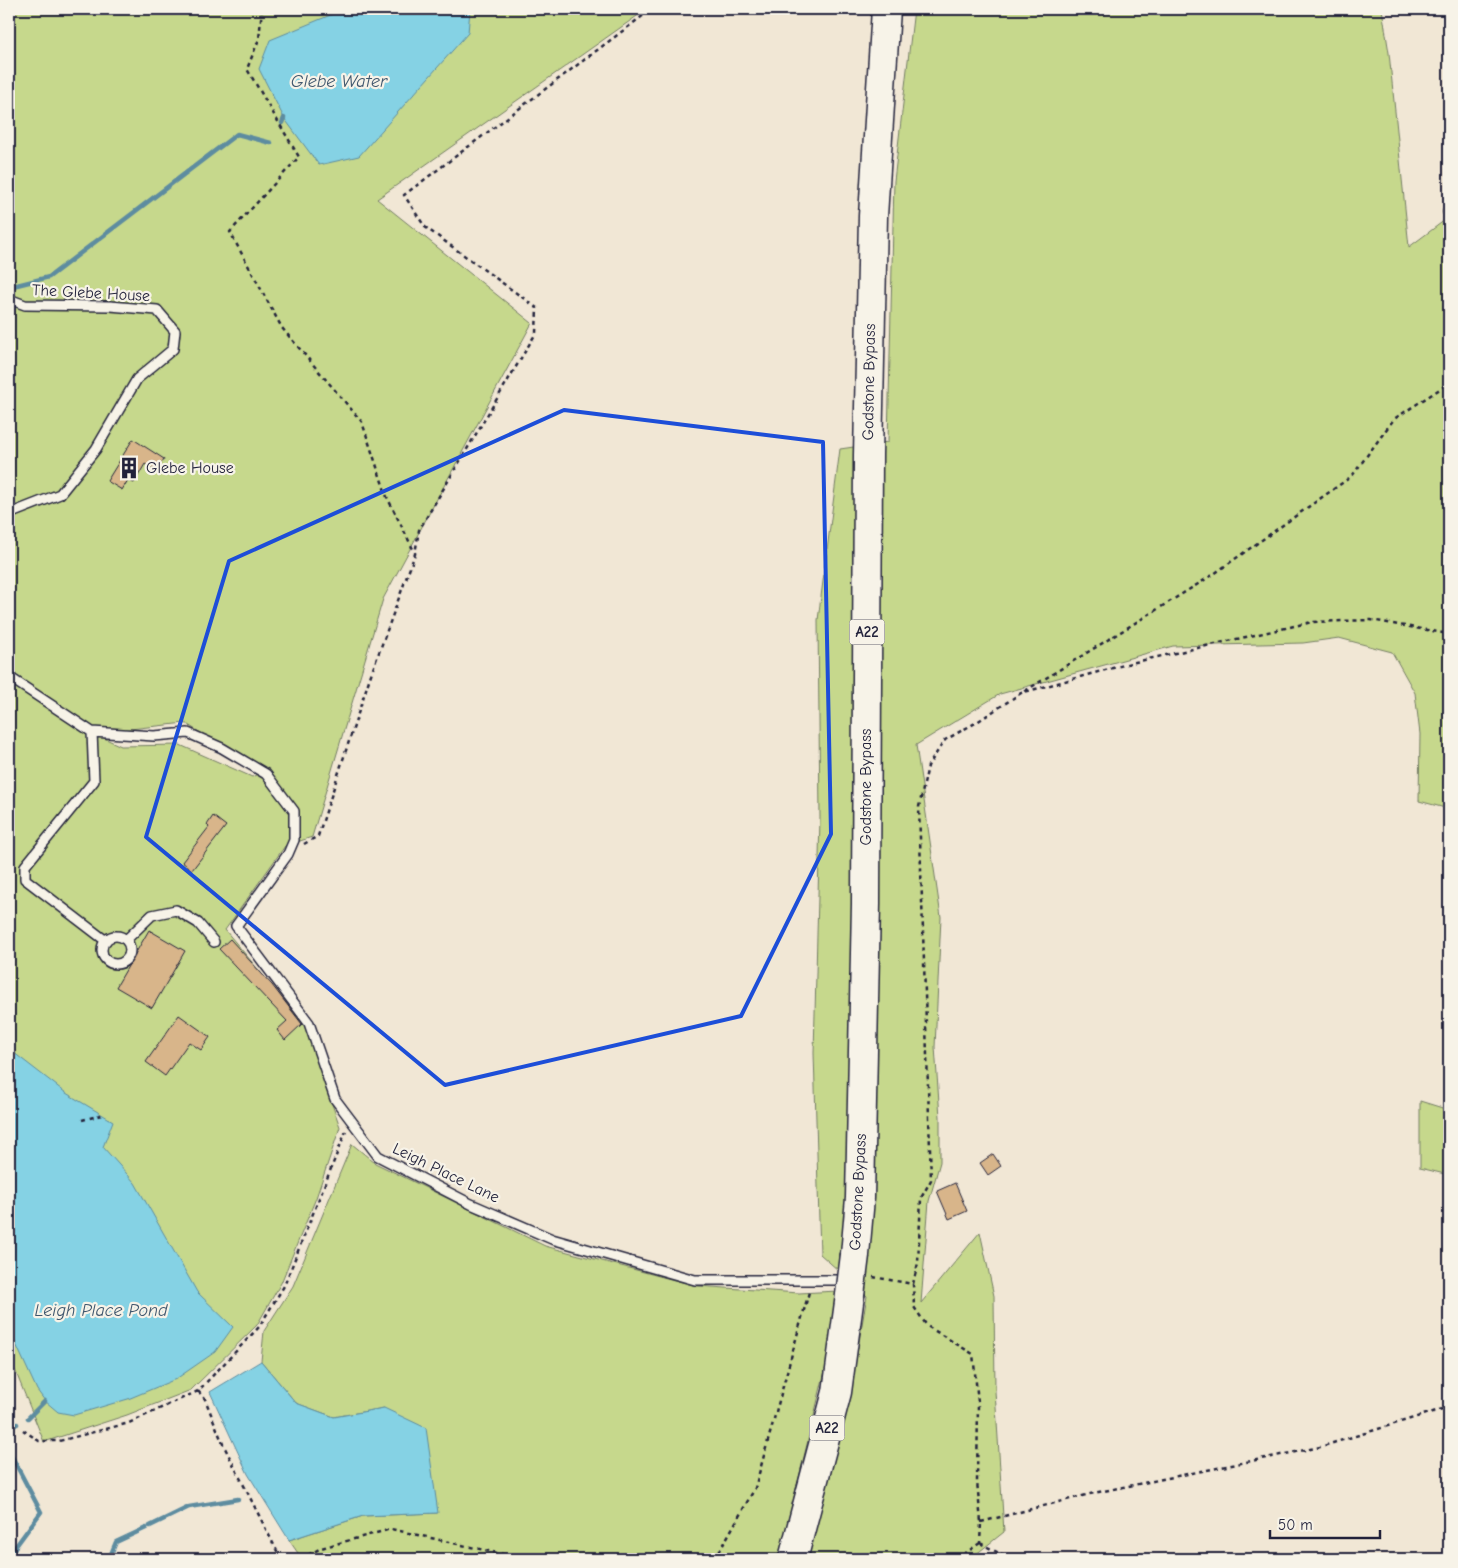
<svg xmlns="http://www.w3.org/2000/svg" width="1458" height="1568" font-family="'Comic Neue',sans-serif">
  <rect width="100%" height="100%" fill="#f1e7d5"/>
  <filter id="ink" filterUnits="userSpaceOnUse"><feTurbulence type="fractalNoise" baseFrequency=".02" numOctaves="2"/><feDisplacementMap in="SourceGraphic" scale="10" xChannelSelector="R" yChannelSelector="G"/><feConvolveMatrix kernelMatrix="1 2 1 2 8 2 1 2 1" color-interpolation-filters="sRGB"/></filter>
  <g filter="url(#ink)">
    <path fill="#c6d88c" stroke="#747d64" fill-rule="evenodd" d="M 9,9 L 647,9 L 377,199 L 532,323 L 383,599 L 312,837 L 285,846 L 225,930 L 304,1024 L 340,1127 L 316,1198 L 281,1283 L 257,1325 L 191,1390 L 127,1415 L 44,1442 L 9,1355 ZM 185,723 L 262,772 L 252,777 L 180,745 L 121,746 L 93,733 Z
      M 914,9 L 1382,9 L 1389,53 L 1409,247 L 1449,217 L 1449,809 L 1419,801 L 1420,734 L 1415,693 L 1392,652 L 1339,638 L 1303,643 L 1173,646 L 1000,694 L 916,745 L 941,917 L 935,1047 L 940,1117 L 940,1162 L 929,1201 L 921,1303 L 980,1232 L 994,1296 L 995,1391 L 1004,1532 L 970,1559 L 806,1559 L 850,1394 L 867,1296 L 820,1254 L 814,1053 L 820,818 L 818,620 L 840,449 L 888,442 L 894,181 Z
      M 1420,1101 L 1449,1110 L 1449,1175 L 1420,1168 Z
      M 352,1144 L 375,1163 L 545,1246 L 697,1286 L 799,1293 L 838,1291 L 831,1346 L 779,1559 L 302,1559 L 289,1540 L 363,1516 L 437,1513 L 384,1408 L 334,1417 L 296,1403 L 261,1361 L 264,1331 L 293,1286 Z"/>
    <path fill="#85d2e4" stroke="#5d8ca0" d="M 341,9 L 470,9 L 468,33 L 359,156 L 319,165 L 284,118 L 259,69 L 270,40 L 333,14 Z
      M 9,1049 L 66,1093 L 113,1121 L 103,1147 L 135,1183 L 197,1292 L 233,1327 L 215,1352 L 176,1379 L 128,1399 L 74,1415 L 58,1412 L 45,1401 L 37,1390 L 9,1329 Z
      M 261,1361 L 296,1403 L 334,1417 L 384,1408 L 426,1428 L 438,1513 L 363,1516 L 289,1540 L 248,1474 L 210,1392 Z"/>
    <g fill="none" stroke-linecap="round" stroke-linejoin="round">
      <path stroke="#5d8ca0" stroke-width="4.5" d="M 282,123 L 284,118
        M 9,287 L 49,277 L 237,134 L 271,143
        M 28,1418 L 45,1401
        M 9,1428 L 17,1424
        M 9,1451 L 41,1512 L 13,1550 L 17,1559
        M 150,1526 L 189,1507 L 238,1499
        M 109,1559 L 116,1542 L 146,1528"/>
    </g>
    <path fill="#d8b58a" stroke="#22223b" d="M 133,439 L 164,459 L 156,471 L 145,464 L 134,483 L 128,480 L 122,490 L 107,481 Z
      M 213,816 L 226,826 L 192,870 L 182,862 L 209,827 L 207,825 Z
      M 149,930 L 185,951 L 152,1008 L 116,987 Z
      M 230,939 L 272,985 L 302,1024 L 285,1040 L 277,1030 L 287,1021 L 219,949 Z
      M 179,1015 L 210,1037 L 201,1050 L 189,1042 L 165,1076 L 146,1062 Z
      M 993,1154 L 1001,1166 L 988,1175 L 980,1163 Z
      M 955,1183 L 967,1211 L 949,1219 L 937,1191 Z"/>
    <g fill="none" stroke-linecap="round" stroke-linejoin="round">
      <g stroke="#22223b" stroke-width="12">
        <path id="lane" d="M 1448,212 L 1449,211
          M 9,299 L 25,305 L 110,306 L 157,310 L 175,331 L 173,349 L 137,379 L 96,449 L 60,494 L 9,514
          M 9,677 L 92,732 L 154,736 L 188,733 L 222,748 L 266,774 L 294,811 L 294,840 L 288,854 L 236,926 L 309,1023 L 335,1099 L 378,1156 L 471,1204 L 552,1239 L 695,1280 L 838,1280
          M 92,732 L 94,781 L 25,866 L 25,879 L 106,941
          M102 950a14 14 0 1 1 28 0a14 14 0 1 1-28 0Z
          M 126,940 L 152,915 L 176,910 L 198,923 L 214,942"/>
      </g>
      <g stroke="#22223b" stroke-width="31">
        <path id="highway" d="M 855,1255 L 860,1198 L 866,904 L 868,455 L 873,216 L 886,9
          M 793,1559 L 837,1392 L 850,1295"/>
      </g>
      <path stroke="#22223b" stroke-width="2.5" stroke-dasharray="4 4" stroke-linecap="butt" d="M 262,9 L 259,39 L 247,69 L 299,157 L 230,232 L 282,328 L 362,422 L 387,497 L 415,553
        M 1025,691 L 1211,576 L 1352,476 L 1394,419 L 1449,383
        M 304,844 L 318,836 L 370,677 L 415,554 L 419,530 L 536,333 L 537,308 L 425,227 L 404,195 L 652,9
        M 82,1120 L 105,1114
        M 873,1277 L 913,1284 L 914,1307 L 927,1326 L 973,1354 L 978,1402 L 977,1482 L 981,1522 L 980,1543
        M 913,1284 L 918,1263 L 921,1198 L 931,1180 L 919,807 L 928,766 L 945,740 L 977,722 L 1021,693 L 1131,663 L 1312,622 L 1371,620 L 1449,634
        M 198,1391 L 205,1399 L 223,1444 L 281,1559
        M 23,1430 L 39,1441 L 59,1441 L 129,1423 L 198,1391 L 259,1327 L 284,1286 L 346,1131
        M 981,1522 L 1094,1493 L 1320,1447 L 1449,1407
        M 980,1543 L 1010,1559
        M 301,1559 L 321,1548 L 391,1529 L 524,1559
        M 715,1559 L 755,1488 L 809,1292
        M 957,1559 L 980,1543"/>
      <use href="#lane" stroke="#f7f3e8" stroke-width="9"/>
      <use href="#highway" stroke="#f7f3e8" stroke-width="28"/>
      <g stroke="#22223b" stroke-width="31" stroke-linecap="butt">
        <path id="highway-bridge" d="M 850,1295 L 855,1255"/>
      </g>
      <use href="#highway-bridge" stroke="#f7f3e8" stroke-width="28"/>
    </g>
  </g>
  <path fill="none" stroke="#1d4ed8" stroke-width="4" stroke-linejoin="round" d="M 564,410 L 823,442 L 831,834 L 741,1016 L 445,1085 L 146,837 L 229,561 Z"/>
  <defs>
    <g id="building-bare" transform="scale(1.725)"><path d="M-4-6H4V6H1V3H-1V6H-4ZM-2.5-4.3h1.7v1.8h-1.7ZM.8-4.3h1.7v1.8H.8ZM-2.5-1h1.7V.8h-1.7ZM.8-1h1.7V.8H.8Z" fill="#22223b" stroke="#f7f3e8" stroke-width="2.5" paint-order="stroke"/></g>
  </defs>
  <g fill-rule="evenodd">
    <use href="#building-bare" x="129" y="468"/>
  </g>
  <g text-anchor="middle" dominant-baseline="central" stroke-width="4.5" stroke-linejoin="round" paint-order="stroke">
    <g fill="#f7f3e8" stroke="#62616f" stroke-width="1">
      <rect x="849.5" y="619.5" width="35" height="25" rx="4"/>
      <rect x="809.5" y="1415.5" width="35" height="25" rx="4"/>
    </g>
    <g font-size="15" font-weight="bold" fill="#22223b">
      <text x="867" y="632">A22</text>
      <text x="827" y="1428">A22</text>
    </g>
    <g font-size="16" fill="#22223b" stroke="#f7f3e8">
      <text transform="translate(91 293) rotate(3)">The Glebe House</text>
      <text transform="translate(869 382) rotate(-89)">Godstone Bypass</text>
      <text transform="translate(866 787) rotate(-90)">Godstone Bypass</text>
      <text transform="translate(446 1173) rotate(26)">Leigh Place Lane</text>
      <text transform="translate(858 1192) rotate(-87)">Godstone Bypass</text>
    </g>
    <g font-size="16" fill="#22223b" stroke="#f7f3e8" text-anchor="start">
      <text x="146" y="468">Glebe House</text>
    </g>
    <g font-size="18" font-style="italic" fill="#40576e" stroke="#f7f3e8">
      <text x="339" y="81">Glebe Water</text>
      <text x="101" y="1310">Leigh Place Pond</text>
    </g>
  </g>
  <rect width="1458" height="1568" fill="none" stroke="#f7f3e8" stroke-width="30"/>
  <rect x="15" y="15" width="1428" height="1538" fill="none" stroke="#22223b" stroke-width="2" filter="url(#ink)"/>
  <path d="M1270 1530v8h110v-8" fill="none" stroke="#22223b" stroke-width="2.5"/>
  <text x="1278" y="1530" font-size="15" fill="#22223b" stroke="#f7f3e8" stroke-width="4" paint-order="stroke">50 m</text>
</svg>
